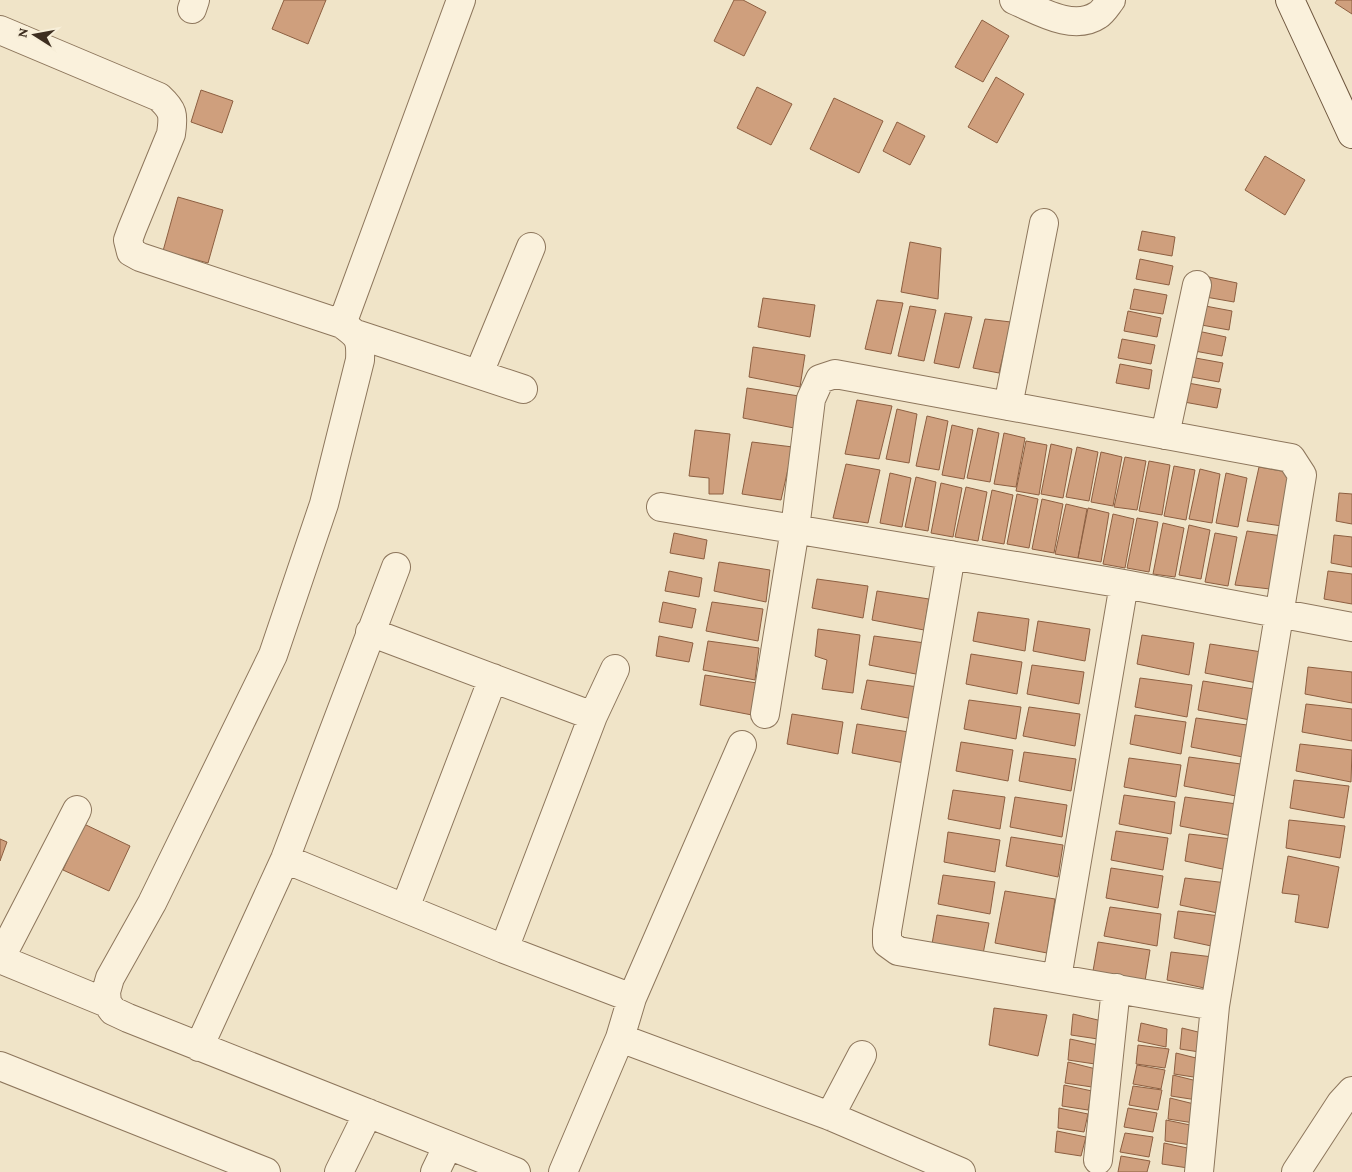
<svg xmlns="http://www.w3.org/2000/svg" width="1352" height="1172" font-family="'Crimson Pro',serif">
  <rect width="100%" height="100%" fill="#f0e4c8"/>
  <path fill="#cf9f7d" stroke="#8d5f41" d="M 284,0 L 326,0 L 308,44 L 272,29 Z
    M 734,0 L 743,0 L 766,12 L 744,56 L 714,41 Z
    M 1337,0 L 1352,0 L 1352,14 L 1335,3 Z
    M 982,20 L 1009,36 L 983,82 L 955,67 Z
    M 996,77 L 1024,94 L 997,143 L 968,127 Z
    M 757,87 L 792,104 L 771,145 L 737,128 Z
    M 201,90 L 233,101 L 222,133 L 191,122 Z
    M 834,98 L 883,121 L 859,173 L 810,149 Z
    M 897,122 L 925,136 L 910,165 L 883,151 Z
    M 1265,156 L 1305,180 L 1285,215 L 1245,190 Z
    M 178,197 L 223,210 L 208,263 L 163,251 Z
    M 1142,231 L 1175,237 L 1172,256 L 1138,250 Z
    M 910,242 L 941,248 L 938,299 L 901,292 Z
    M 1140,259 L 1173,266 L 1169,285 L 1136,279 Z
    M 1204,276 L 1237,283 L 1234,302 L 1200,296 Z
    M 1134,289 L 1167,295 L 1163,314 L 1130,309 Z
    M 763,298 L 815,305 L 810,337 L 758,327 Z
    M 877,300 L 903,303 L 891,354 L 865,349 Z
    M 1200,305 L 1232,311 L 1229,330 L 1196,324 Z
    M 910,306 L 936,310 L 924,361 L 898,356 Z
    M 1128,311 L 1161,318 L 1157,337 L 1124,331 Z
    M 945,313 L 972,317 L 959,368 L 934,363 Z
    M 985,319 L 1011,322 L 999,373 L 973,368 Z
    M 1193,330 L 1226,337 L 1222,356 L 1189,350 Z
    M 1122,339 L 1155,345 L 1151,364 L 1118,358 Z
    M 753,347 L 805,355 L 800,387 L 749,377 Z
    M 1190,357 L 1223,363 L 1219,382 L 1186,376 Z
    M 1120,364 L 1152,370 L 1149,389 L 1116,383 Z
    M 1188,383 L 1221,389 L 1217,408 L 1184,402 Z
    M 747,388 L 799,396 L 794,428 L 743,418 Z
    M 857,400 L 892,406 L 879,459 L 845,454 Z
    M 897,409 L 917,414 L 909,463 L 886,459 Z
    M 927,416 L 948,421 L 939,470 L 916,466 Z
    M 952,425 L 973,430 L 964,479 L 942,475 Z
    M 978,428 L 999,433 L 990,482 L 967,478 Z
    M 695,430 L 730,434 L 723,494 L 709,494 L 709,478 L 689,476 Z
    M 1004,433 L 1025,438 L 1016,487 L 994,484 Z
    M 1026,441 L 1047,445 L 1039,495 L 1016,491 Z
    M 752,442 L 793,447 L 781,500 L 742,494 Z
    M 1051,444 L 1072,449 L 1063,498 L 1041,494 Z
    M 1077,447 L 1098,452 L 1089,501 L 1066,497 Z
    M 1101,452 L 1122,457 L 1113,506 L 1091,502 Z
    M 1125,457 L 1146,461 L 1137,510 L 1114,507 Z
    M 1149,461 L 1170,465 L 1162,515 L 1139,511 Z
    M 846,464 L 880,470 L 868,523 L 833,518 Z
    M 1174,466 L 1195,470 L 1186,520 L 1164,516 Z
    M 1259,467 L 1293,473 L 1282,526 L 1247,521 Z
    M 1200,469 L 1220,474 L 1212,523 L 1189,519 Z
    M 890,473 L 911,478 L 902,527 L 880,523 Z
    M 1226,473 L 1247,478 L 1238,527 L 1216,523 Z
    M 916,477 L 936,482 L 928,531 L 905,527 Z
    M 941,483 L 962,488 L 953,537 L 931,533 Z
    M 966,487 L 987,492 L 978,541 L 955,537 Z
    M 992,490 L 1013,495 L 1004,544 L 982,540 Z
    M 1339,493 L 1352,494 L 1352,524 L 1336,521 Z
    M 1017,494 L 1038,499 L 1029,548 L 1007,544 Z
    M 1042,499 L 1063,504 L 1054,553 L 1032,549 Z
    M 1066,504 L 1087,509 L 1078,558 L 1055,554 Z
    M 1088,508 L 1109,513 L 1101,562 L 1078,558 Z
    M 1113,514 L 1134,519 L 1125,568 L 1103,564 Z
    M 1137,518 L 1158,522 L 1149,572 L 1127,568 Z
    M 1163,523 L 1184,528 L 1175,577 L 1153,574 Z
    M 1189,525 L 1210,530 L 1201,579 L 1179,575 Z
    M 1247,531 L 1282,536 L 1270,589 L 1235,585 Z
    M 674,533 L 707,540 L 704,559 L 670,553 Z
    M 1215,533 L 1237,537 L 1228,586 L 1205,582 Z
    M 1334,535 L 1352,537 L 1352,567 L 1331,563 Z
    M 719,562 L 770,570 L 766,602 L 714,591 Z
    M 669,571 L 702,578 L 699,597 L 665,591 Z
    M 1328,571 L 1352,574 L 1352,604 L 1324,599 Z
    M 817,579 L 868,586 L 863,618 L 812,608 Z
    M 877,591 L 929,599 L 924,630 L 872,620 Z
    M 663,602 L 696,609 L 692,628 L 659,622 Z
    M 712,602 L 763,609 L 758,641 L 706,631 Z
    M 978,612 L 1029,619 L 1025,651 L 973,641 Z
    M 1038,621 L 1090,629 L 1085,661 L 1033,651 Z
    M 818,629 L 860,635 L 853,693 L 822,689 L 827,660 L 815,656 Z
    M 1142,635 L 1194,643 L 1189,675 L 1137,664 Z
    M 659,636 L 693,643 L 689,662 L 656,656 Z
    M 874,636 L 925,643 L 921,675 L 869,665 Z
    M 708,641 L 759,648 L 755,680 L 703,670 Z
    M 1210,644 L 1262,652 L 1257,683 L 1205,673 Z
    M 971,654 L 1022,662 L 1017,694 L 966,684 Z
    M 1032,665 L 1084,672 L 1079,704 L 1027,694 Z
    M 1308,667 L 1352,672 L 1352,703 L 1305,694 Z
    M 705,675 L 757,683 L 752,715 L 700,705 Z
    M 1140,678 L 1192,685 L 1187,717 L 1135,707 Z
    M 867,680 L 918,687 L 913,719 L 861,709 Z
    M 1203,681 L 1254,689 L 1250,720 L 1198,710 Z
    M 969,700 L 1021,707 L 1016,739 L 964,729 Z
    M 1306,704 L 1352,709 L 1352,741 L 1302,732 Z
    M 1029,707 L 1080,714 L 1075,746 L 1023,736 Z
    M 792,714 L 843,722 L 838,754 L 787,744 Z
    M 1135,715 L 1186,722 L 1181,754 L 1130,744 Z
    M 1196,718 L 1247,725 L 1243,757 L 1191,747 Z
    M 857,724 L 909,732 L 904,763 L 852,753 Z
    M 961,742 L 1013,750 L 1008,781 L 956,771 Z
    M 1300,744 L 1352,750 L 1351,782 L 1296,771 Z
    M 1024,752 L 1076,759 L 1071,791 L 1019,781 Z
    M 1189,757 L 1241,764 L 1236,796 L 1184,786 Z
    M 1129,758 L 1181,765 L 1176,797 L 1124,787 Z
    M 1294,780 L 1349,786 L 1344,818 L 1290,808 Z
    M 953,790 L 1005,797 L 1000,829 L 948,819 Z
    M 1124,795 L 1175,802 L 1171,834 L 1119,824 Z
    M 1015,797 L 1067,805 L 1062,837 L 1010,827 Z
    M 1185,797 L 1237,804 L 1232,836 L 1180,826 Z
    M 1289,820 L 1345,826 L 1340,858 L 1286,848 Z
    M 84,824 L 130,846 L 109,891 L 63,870 Z
    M 1116,831 L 1168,838 L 1163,870 L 1111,860 Z
    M 948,832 L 1000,840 L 995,872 L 944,862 Z
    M 1189,834 L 1232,839 L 1227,870 L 1185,861 Z
    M 1011,837 L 1063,845 L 1058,877 L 1006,866 Z
    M 0,839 L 7,842 L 0,861 Z
    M 1288,856 L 1339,867 L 1328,928 L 1295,922 L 1299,895 L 1282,893 Z
    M 1111,868 L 1163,876 L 1158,908 L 1106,898 Z
    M 943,875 L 995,882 L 990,914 L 938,904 Z
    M 1185,878 L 1227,883 L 1222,914 L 1180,905 Z
    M 1005,891 L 1055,899 L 1047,953 L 995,943 Z
    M 1110,907 L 1161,914 L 1157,946 L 1104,936 Z
    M 1178,911 L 1220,916 L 1216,947 L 1174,938 Z
    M 937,915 L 989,923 L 983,954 L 932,944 Z
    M 1098,942 L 1150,950 L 1145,981 L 1093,971 Z
    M 1171,952 L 1213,957 L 1209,989 L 1167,980 Z
    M 994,1008 L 1047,1015 L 1038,1056 L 989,1045 Z
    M 1073,1014 L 1102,1021 L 1098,1039 L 1071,1035 Z
    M 1141,1023 L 1167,1029 L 1166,1047 L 1138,1041 Z
    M 1182,1028 L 1210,1035 L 1206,1053 L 1180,1049 Z
    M 1070,1039 L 1098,1045 L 1095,1064 L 1068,1060 Z
    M 1138,1045 L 1169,1049 L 1165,1068 L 1136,1064 Z
    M 1176,1053 L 1204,1060 L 1200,1078 L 1174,1074 Z
    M 1068,1062 L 1096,1069 L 1092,1087 L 1065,1083 Z
    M 1137,1065 L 1165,1070 L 1161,1089 L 1133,1084 Z
    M 1173,1075 L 1201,1082 L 1197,1100 L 1171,1096 Z
    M 1064,1085 L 1092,1091 L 1088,1110 L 1062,1106 Z
    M 1133,1086 L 1162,1090 L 1158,1110 L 1129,1105 Z
    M 1170,1098 L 1198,1105 L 1194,1123 L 1168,1119 Z
    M 1059,1108 L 1088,1114 L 1084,1132 L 1058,1128 Z
    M 1128,1108 L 1157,1113 L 1153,1132 L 1124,1127 Z
    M 1166,1120 L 1195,1126 L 1191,1145 L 1165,1141 Z
    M 1057,1131 L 1086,1137 L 1081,1156 L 1055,1152 Z
    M 1125,1133 L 1153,1137 L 1149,1157 L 1120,1152 Z
    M 1164,1143 L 1192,1149 L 1188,1168 L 1162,1164 Z
    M 1121,1156 L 1150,1161 L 1147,1172 L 1118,1172 Z"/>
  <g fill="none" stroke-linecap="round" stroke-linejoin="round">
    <g stroke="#8d765c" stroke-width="30">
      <path id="street" d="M 1014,0 C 1038,10 1073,32 1098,15 C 1103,12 1107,5 1111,0
        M 192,9 L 195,0
        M 0,30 L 159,97 C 173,110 174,114 171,134 L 132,229 L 128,240 L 131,252 L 140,257 L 342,324 C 359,336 361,339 360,360 L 324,504 L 273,655 L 152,903 L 110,978 L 106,992 L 107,1003 L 113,1011 L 128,1018 L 516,1172
        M 342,324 L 461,0
        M 356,334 L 523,389
        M 479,373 L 531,247
        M 1008,406 L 1044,223
        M 1165,435 L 1197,285
        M 661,507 L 1124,584 L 1352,627
        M 951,555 L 887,931 L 887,943 L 898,951 L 1215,1006
        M 370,632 L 593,716
        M 765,714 L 795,529 L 811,399 L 820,379 L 835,374 L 1291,458 L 1302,475 L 1215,1006 L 1199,1172
        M 285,859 L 504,949 L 632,998
        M 405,908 L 493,678
        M 504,949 L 593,716 L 615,669
        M 0,959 L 77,810
        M 0,959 L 107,1003
        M 1057,978 L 1124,584
        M 620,1038 L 830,1116 L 961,1172
        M 199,1047 L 285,859 L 396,567
        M 0,1066 L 266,1172
        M 830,1116 L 862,1055
        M 1098,1160 L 1116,988
        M 339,1172 L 368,1113
        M 435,1172 L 448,1145
        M 563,1172 L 620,1038 L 632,998 L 742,745
        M 1296,1172 L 1341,1103 L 1352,1091"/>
    </g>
    <g stroke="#6f573f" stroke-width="30">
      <path id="secondary" d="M 1290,0 L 1352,134"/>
    </g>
    <use href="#street" stroke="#faf1dc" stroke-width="28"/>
    <use href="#secondary" stroke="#faf1dc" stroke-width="28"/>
  </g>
  <g transform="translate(35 35) rotate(281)" stroke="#f7eed8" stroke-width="4" paint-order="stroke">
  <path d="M0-4L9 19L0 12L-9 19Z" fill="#3d2e20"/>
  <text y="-8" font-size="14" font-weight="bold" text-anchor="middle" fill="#3d2e20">N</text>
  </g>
</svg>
